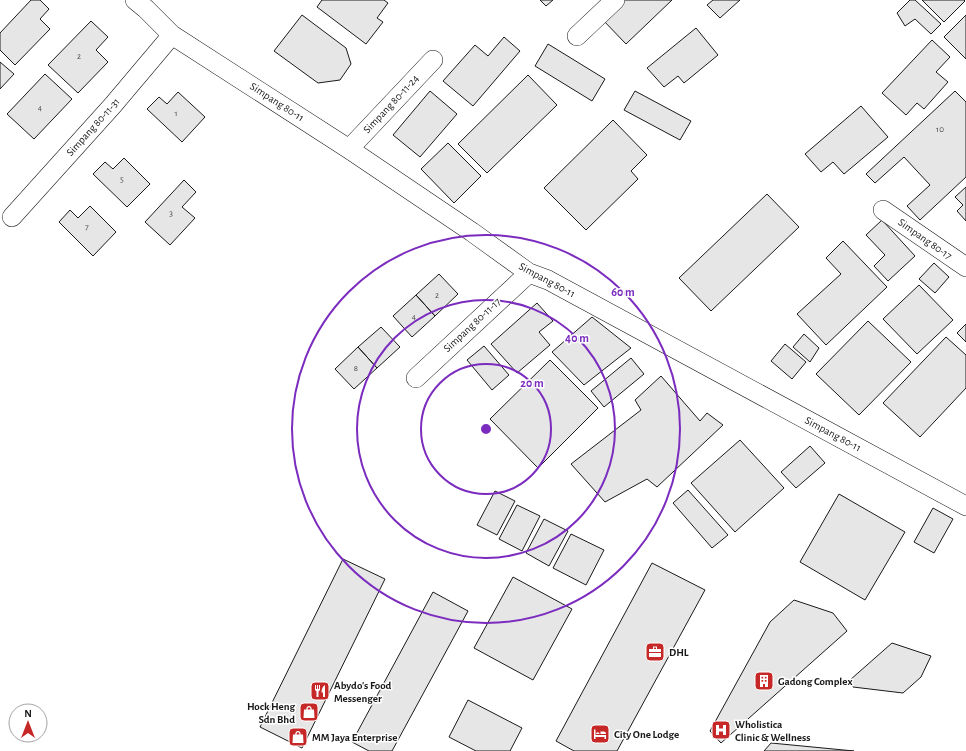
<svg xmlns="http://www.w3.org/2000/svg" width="966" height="751" font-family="'Alegreya Sans',sans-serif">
  <rect width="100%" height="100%" fill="#fff"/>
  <path fill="#e6e6e6" stroke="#1a1a1a" d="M 31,0 L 40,0 L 49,9 L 40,19 L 50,29 L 15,65 L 0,50 L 0,33 Z
    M 322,0 L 384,0 L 388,3 L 377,18 L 383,22 L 366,44 L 317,7 Z
    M 540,0 L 553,0 L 546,6 Z
    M 623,0 L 672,0 L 626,44 L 602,19 Z
    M 713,0 L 740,0 L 720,18 L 707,5 Z
    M 910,0 L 915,0 L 941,24 L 931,34 L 915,19 L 905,26 L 897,13 Z
    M 922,0 L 964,0 L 965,1 L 944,22 Z
    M 302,15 L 346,48 L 351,64 L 340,80 L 318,83 L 274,51 Z
    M 966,15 L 966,59 L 944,37 Z
    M 91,21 L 108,37 L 96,50 L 108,62 L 78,93 L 48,65 Z
    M 696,28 L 718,55 L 684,83 L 678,76 L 664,87 L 647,68 Z
    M 504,37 L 520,51 L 473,106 L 443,81 L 475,45 L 488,56 Z
    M 932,40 L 950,57 L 936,72 L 948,82 L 924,109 L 917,103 L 906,115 L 882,93 Z
    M 548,44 L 605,79 L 592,101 L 535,66 Z
    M 0,62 L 14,74 L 0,89 Z
    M 45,74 L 72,99 L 34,139 L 7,114 Z
    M 528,75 L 557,105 L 487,173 L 458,144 Z
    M 430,91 L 457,114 L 420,157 L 393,135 Z
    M 635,91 L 691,121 L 680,140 L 624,110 Z
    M 955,91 L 966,102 L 966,177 L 920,220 L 907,206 L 930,185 L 904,157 L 875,183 L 866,174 Z
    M 178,92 L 205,117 L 182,142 L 147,109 L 159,97 L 167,104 Z
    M 861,106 L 888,137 L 844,174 L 833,162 L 821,172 L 805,154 Z
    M 613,120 L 647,155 L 631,171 L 638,179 L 586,230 L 544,188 Z
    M 448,143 L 481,176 L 454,203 L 421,169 Z
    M 124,158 L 150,184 L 127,207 L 93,174 L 105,162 L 113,169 Z
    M 184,180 L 196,192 L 182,207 L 195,218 L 170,245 L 145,222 Z
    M 966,187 L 966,221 L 957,211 L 963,205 L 955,197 Z
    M 767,194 L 799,227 L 711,311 L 679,278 Z
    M 90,206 L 116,232 L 93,256 L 59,222 L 70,210 L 78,218 Z
    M 882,220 L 915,256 L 888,281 L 874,266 L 885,255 L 866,235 Z
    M 843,241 L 887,287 L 826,345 L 797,314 L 841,274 L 826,258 Z
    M 934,263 L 949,277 L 935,293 L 919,279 Z
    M 439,274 L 458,294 L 435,316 L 416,295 Z
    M 919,285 L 953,320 L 917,354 L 883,319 Z
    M 416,295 L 435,316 L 412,337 L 393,316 Z
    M 537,303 L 553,321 L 539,332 L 550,345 L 517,373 L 491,344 Z
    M 592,317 L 631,348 L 584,385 L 552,352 Z
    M 868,321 L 911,362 L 859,415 L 816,374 Z
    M 966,324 L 966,342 L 957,333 Z
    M 381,327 L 400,347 L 377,368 L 358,347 Z
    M 804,334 L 819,348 L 810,362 L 793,347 Z
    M 946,337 L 966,355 L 966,388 L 920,437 L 883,403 Z
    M 785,344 L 806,362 L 792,379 L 771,361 Z
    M 484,346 L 509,375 L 492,390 L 467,360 Z
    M 358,347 L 377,368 L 354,389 L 335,369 Z
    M 631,358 L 644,374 L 604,407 L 591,391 Z
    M 550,360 L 598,408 L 538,468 L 490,419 Z
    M 661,376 L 700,421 L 707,413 L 723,425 L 657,487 L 647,479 L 605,502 L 571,464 L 641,410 L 635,400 Z
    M 740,440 L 784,488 L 735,532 L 691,483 Z
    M 810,446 L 825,463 L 796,488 L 781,472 Z
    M 688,490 L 728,535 L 712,548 L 673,503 Z
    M 495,491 L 515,501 L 497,535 L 477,525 Z
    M 839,494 L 905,532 L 865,600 L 800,562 Z
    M 517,505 L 540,516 L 522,551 L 499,539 Z
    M 933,508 L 953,519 L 934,553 L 914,542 Z
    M 544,519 L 568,531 L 549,566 L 526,553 Z
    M 571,534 L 604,550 L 586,585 L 553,568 Z
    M 343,559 L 385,579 L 302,748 L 260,727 Z
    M 652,563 L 705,590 L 617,751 L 574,751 L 556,741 Z
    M 513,577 L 572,609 L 533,680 L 474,648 Z
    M 433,592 L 468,611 L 392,751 L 369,751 L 352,742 Z
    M 794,600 L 833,613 L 847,631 L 721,743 L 710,731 L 770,622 Z
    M 892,643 L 931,656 L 921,677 L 903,693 L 853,687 L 850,680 Z
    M 468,700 L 522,728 L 510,751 L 476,751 L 449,737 Z
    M 771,743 L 854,751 L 764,751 Z"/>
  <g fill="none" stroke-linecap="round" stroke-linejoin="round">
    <g stroke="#1a1a1a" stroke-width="20">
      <path id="street" d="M 135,0 L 146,9 L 172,35 L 349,149 L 472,232 L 529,273 L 548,280 L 966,506
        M 577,36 L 615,0
        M 349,149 L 433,60
        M 883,210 L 966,267
        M 12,217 L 113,105 L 172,35
        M 416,378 L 529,273"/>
    </g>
    <use href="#street" stroke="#fff" stroke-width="19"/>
  </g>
  <g fill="none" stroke="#7b2cbf" stroke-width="2">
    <circle cx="486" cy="429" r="65"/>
    <circle cx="486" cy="429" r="129"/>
    <circle cx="486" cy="429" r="194"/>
  </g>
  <defs>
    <g id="office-square" transform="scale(1)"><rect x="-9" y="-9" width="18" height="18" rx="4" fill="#c62828" stroke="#fff"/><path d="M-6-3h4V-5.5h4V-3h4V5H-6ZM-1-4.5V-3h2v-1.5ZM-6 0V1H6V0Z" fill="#fff"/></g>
    <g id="building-square" transform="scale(1)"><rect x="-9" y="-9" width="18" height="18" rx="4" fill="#c62828" stroke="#fff"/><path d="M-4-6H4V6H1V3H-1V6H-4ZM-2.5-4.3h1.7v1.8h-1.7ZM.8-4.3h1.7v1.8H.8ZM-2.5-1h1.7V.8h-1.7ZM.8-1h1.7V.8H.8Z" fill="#fff"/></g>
    <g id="restaurant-square" transform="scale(1)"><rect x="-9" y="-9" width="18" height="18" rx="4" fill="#c62828" stroke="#fff"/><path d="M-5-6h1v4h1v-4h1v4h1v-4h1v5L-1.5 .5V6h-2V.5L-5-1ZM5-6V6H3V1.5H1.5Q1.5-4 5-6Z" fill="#fff"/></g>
    <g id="shop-square" transform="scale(1)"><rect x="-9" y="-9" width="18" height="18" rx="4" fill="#c62828" stroke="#fff"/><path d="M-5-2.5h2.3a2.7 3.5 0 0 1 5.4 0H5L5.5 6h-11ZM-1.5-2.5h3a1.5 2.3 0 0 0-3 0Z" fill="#fff"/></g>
    <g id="hospital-square" transform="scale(1)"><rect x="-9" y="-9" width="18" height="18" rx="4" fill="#c62828" stroke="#fff"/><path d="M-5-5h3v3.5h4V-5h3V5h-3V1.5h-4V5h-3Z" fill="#fff"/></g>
    <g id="hotel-square" transform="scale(1)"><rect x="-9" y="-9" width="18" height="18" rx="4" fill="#c62828" stroke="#fff"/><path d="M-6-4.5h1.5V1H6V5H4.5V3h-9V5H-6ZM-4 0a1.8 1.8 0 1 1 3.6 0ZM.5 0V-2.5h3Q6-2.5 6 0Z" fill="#fff"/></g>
  </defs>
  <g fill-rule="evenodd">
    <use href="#office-square" x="655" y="652"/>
    <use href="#building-square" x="764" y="681"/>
    <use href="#restaurant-square" x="320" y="691"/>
    <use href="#shop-square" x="309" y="712"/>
    <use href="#hospital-square" x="721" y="730"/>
    <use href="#hotel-square" x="600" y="734"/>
    <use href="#shop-square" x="298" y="737"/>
  </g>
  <g text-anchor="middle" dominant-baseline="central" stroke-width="3" stroke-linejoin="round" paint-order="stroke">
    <g font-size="9" fill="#4d4d4d">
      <text x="79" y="56">2</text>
      <text x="40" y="107">4</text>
      <text x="176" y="113">1</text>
      <text x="940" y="129">10</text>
      <text x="122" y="179">5</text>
      <text x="171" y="213">3</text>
      <text x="87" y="227">7</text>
      <text x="437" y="295">2</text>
      <text x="414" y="316">4</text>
      <text x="356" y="368">8</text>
    </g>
    <g font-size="11" fill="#1a1a1a" stroke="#fff">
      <text transform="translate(277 102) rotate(33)">Simpang 80-11</text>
      <text transform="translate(391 104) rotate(-47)">Simpang 80-11-24</text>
      <text transform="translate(93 127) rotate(-48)">Simpang 80-11-31</text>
      <text transform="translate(925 239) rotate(35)">Simpang 80-17</text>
      <text transform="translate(547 280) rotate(28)">Simpang 80-11</text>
      <text transform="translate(472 325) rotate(-43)">Simpang 80-11-17</text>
      <text transform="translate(833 434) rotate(28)">Simpang 80-11</text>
    </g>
    <g font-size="11" font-weight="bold" fill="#1a1a1a" stroke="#fff" text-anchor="start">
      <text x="669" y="652">DHL</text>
      <text x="778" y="681">Gadong Complex</text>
      <text x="334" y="685">Abydo's Food<tspan x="334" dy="13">Messenger</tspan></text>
      <text x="295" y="706" text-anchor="end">Hock Heng<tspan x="295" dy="13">Sdn Bhd</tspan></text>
      <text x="735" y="724">Wholistica<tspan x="735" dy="13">Clinic &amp; Wellness</tspan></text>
      <text x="614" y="734">City One Lodge</text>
      <text x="312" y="737">MM Jaya Enterprise</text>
    </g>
  </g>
  <circle cx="486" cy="429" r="6" fill="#7b2cbf" stroke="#fff" stroke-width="2"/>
  <g font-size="12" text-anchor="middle" font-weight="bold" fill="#7b2cbf" stroke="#fff" stroke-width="3" stroke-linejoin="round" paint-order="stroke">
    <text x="623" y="296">60 m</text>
    <text x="577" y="342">40 m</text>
    <text x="532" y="387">20 m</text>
  </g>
  <g transform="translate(28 723)"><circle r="19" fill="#ffffff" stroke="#a3a3a3"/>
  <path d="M0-3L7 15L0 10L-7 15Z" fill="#c62828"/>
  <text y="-6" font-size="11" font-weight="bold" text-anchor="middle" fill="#1a1a1a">N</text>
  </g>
</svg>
